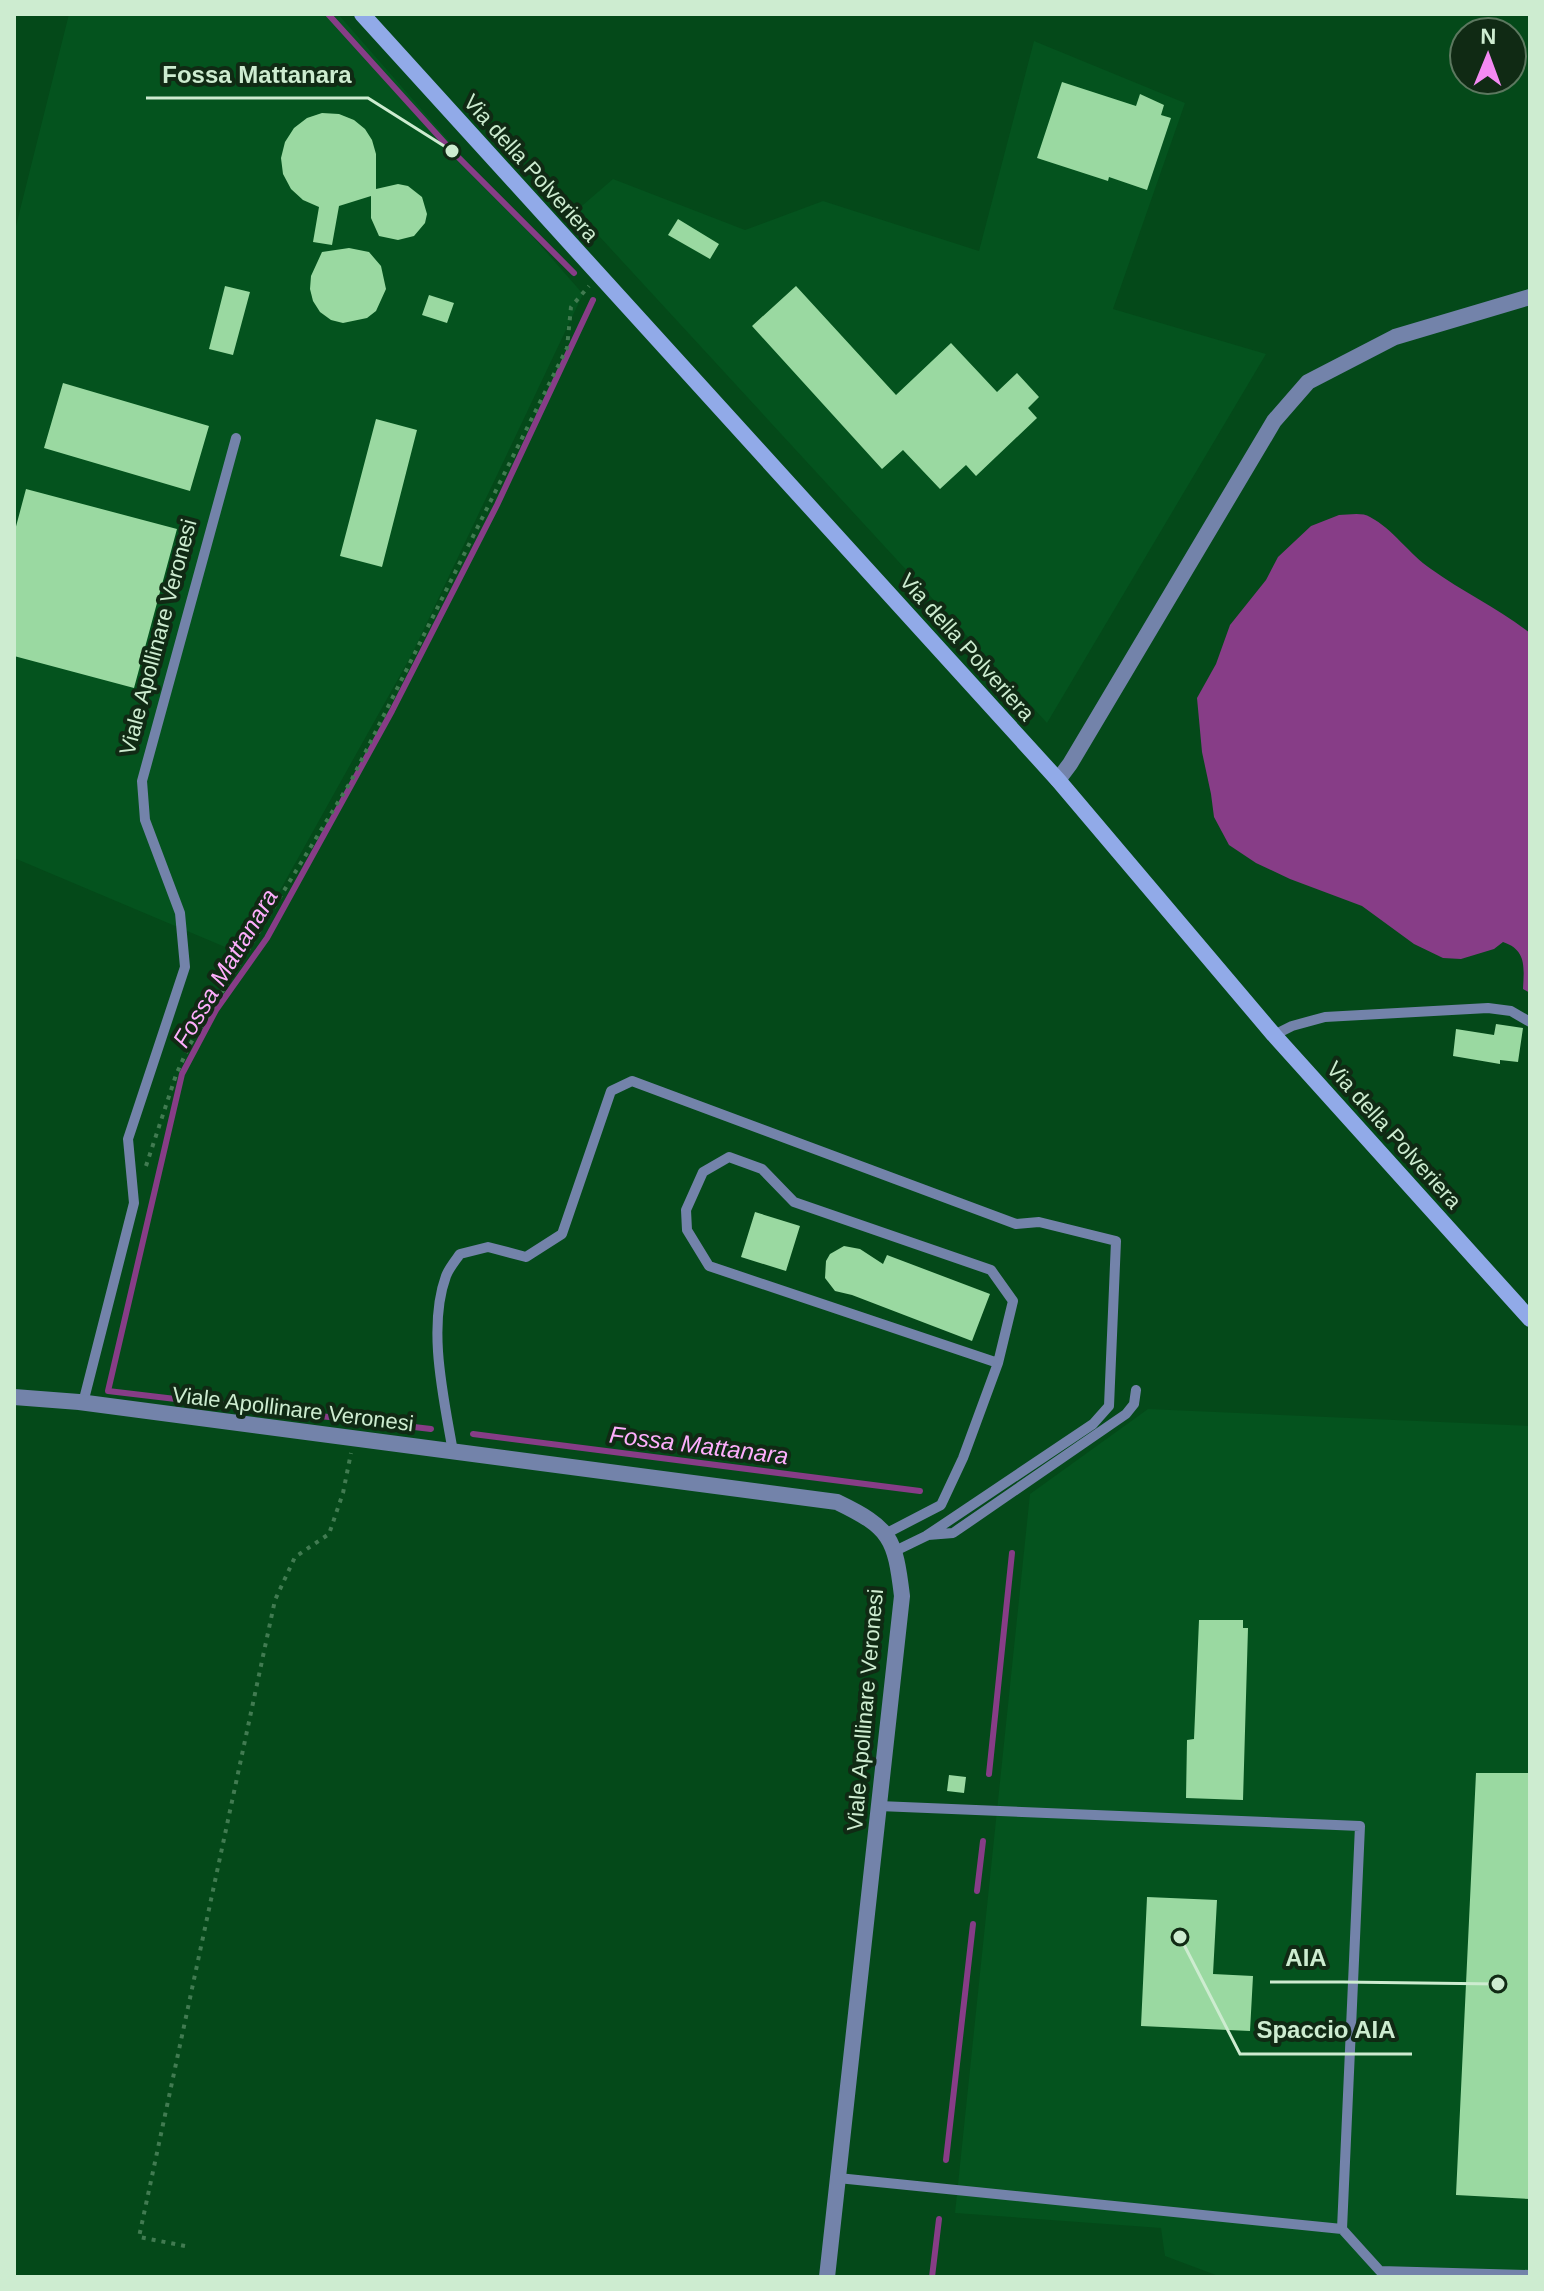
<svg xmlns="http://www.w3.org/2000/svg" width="1544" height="2291" font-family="Arial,sans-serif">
  <rect width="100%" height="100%" fill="#044919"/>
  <path fill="#04531e" d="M 69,14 L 338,14 L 583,294 L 412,654 L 244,955 L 14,858 L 14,234 Z
    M 1034,41 L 1185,103 L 1113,309 L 1266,354 L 1047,723 L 576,211 L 613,179 L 745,230 L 823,201 L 979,251 Z
    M 1148,1409 L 1530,1426 L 1530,2277 L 1221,2277 L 1165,2256 L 1161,2228 L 955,2213 L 1030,1494 Z"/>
  <path fill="#873d87" d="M 1339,515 C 1348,515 1362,512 1370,517 C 1393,529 1409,554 1431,569 C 1463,592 1499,609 1530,633 L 1530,993 L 1523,989 C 1524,968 1527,950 1503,942 L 1494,949 L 1461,959 L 1443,958 L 1414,944 L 1362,906 L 1290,879 L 1256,863 L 1229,845 L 1214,817 L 1211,794 L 1202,752 L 1197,698 L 1216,664 L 1230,625 L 1266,580 L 1278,557 L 1311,526 Z"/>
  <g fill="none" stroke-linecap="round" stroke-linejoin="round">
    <path stroke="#873d87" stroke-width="6" d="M 328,14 L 452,151 L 574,273
      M 431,1429 L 108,1391 L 182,1074 L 216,1010 L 267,938 L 392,711 L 497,505 L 593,300
      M 473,1434 L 920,1491
      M 989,1774 L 1012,1553
      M 977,1891 L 983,1841
      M 946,2160 L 973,1924
      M 932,2277 L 939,2219"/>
  </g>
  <path fill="#9ad9a1" d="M 1062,82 L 1136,106 L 1140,94 L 1164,105 L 1161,115 L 1171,118 L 1147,190 L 1109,177 L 1108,181 L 1037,158 Z
    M 322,113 L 339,114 L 354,120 L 365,129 L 372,140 L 376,154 L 376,189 L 398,184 L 408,186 L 422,197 L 427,214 L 425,223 L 414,236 L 398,240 L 379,236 L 371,218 L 371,196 L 339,206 L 332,245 L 313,242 L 319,207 L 303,200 L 291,189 L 283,174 L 281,158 L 285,142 L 294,128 L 307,118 Z
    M 678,219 L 719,244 L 710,259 L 668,235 Z
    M 349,248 L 369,252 L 381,266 L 386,289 L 376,311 L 367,318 L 343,323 L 331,320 L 320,312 L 313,301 L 310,289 L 311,276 L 322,252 Z
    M 225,286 L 250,292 L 233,355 L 209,349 Z
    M 796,286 L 896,395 L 951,343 L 997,392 L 1017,373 L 1039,397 L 1028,408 L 1037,418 L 976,476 L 966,465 L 940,489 L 903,450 L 882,469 L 752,326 Z
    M 429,295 L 454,303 L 447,323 L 422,315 Z
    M 63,383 L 209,426 L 190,491 L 44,448 Z
    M 376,419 L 417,430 L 382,567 L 340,556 Z
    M 26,489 L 177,529 L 134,688 L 14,656 L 14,534 Z
    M 1496,1024 L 1523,1028 L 1518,1062 L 1500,1060 L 1500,1064 L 1453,1056 L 1456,1029 L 1494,1035 Z
    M 755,1212 L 800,1226 L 786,1271 L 741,1257 Z
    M 844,1246 L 860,1249 L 883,1264 L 887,1255 L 990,1294 L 972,1341 L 852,1295 L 835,1291 L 825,1278 L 826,1261 L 830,1254 Z
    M 1199,1620 L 1243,1620 L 1243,1628 L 1248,1628 L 1243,1800 L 1186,1798 L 1187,1740 L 1194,1739 Z
    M 1476,1773 L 1530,1773 L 1530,2199 L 1456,2195 Z
    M 949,1775 L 966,1777 L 964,1793 L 947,1791 Z
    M 1147,1897 L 1217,1900 L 1213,1974 L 1253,1976 L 1250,2031 L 1141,2026 Z"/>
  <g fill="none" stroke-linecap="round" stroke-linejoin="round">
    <path stroke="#417b51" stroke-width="4" stroke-dasharray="4 6" stroke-linecap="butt" d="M 146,1166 L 176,1075 L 189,1046 L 351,781 L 567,348 L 571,307 L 589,286
      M 185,2246 L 139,2237 L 275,1600 L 295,1557 L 329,1534 L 343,1493 L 351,1453"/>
    <path stroke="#7383aa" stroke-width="10" d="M 1274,1035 L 1292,1026 L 1325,1017 L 1488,1008 L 1511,1011 L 1530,1022
      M 83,1403 L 134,1203 L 128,1139 L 185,967 L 180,913 L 145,820 L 142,781 L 236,438
      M 453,1452 C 444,1399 427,1328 446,1276 C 449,1268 455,1261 460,1254 L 488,1247 L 526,1257 L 562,1234 L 611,1091 L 632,1081 L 1016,1224 L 1039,1222 L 1116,1241 L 1109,1406 L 1093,1424 L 926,1536 L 893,1552
      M 887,1533 L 941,1505 L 963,1458 L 998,1363 L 1013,1301 L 991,1270 L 794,1202 L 762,1169 L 729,1157 L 703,1172 L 686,1210 L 687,1230 L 709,1266 L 998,1363
      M 928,1535 L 953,1533 L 1126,1414 L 1134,1404 L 1136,1390
      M 879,1806 L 1360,1826 L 1342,2229 L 1380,2271 L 1530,2275
      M 838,2178 L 1342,2229"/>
    <path stroke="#7383aa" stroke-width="16" d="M 1058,780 L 1070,764 L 1274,421 L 1308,382 L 1395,337 L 1530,297
      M 14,1397 L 79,1402 L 837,1502 C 891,1528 895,1538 902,1596 L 827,2277"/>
    <path stroke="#91aae8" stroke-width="16" d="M 362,14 L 1058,780 L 1274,1035 L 1530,1319"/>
  </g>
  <g text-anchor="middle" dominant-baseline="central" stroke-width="8" stroke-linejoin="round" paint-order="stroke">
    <g font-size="22" fill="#cdecd0" stroke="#102a14">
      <text transform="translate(531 168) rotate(48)">Via della Polveriera</text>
      <text transform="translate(158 637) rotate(-75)">Viale Apollinare Veronesi</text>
      <text transform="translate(967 647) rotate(48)">Via della Polveriera</text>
      <text transform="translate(1394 1135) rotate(48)">Via della Polveriera</text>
      <text transform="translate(293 1409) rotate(7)">Viale Apollinare Veronesi</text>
      <text transform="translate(865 1710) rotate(-85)">Viale Apollinare Veronesi</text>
    </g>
    <g font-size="24" font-style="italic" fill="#feaefc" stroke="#102a14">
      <text transform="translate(225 968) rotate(-59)">Fossa Mattanara</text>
      <text transform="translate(699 1445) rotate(7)">Fossa Mattanara</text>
    </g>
  </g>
  <path fill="none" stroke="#cdecd0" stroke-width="3" d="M452 151L368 98H146M1498 1984L1343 1982H1270M1180 1937L1240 2054H1412"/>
  <g fill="#cdecd0" stroke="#102a14" stroke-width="3">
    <circle cx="452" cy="151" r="8"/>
    <circle cx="1498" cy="1984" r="8"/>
    <circle cx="1180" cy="1937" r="8"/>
  </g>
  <g font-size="24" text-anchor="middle" font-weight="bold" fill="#cdecd0" stroke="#102a14" stroke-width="8" stroke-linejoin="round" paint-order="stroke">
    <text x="257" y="83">Fossa Mattanara</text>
    <text x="1306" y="1966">AIA</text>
    <text x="1326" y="2038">Spaccio AIA</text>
  </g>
  <rect width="1544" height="2291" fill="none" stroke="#cdecd0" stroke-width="32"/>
  <g transform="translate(1488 56) rotate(1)"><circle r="38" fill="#102a14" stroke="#5c785f" stroke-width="2"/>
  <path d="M0-6L14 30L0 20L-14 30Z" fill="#f38af2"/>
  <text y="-12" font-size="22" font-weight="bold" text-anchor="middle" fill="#cdecd0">N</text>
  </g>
</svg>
